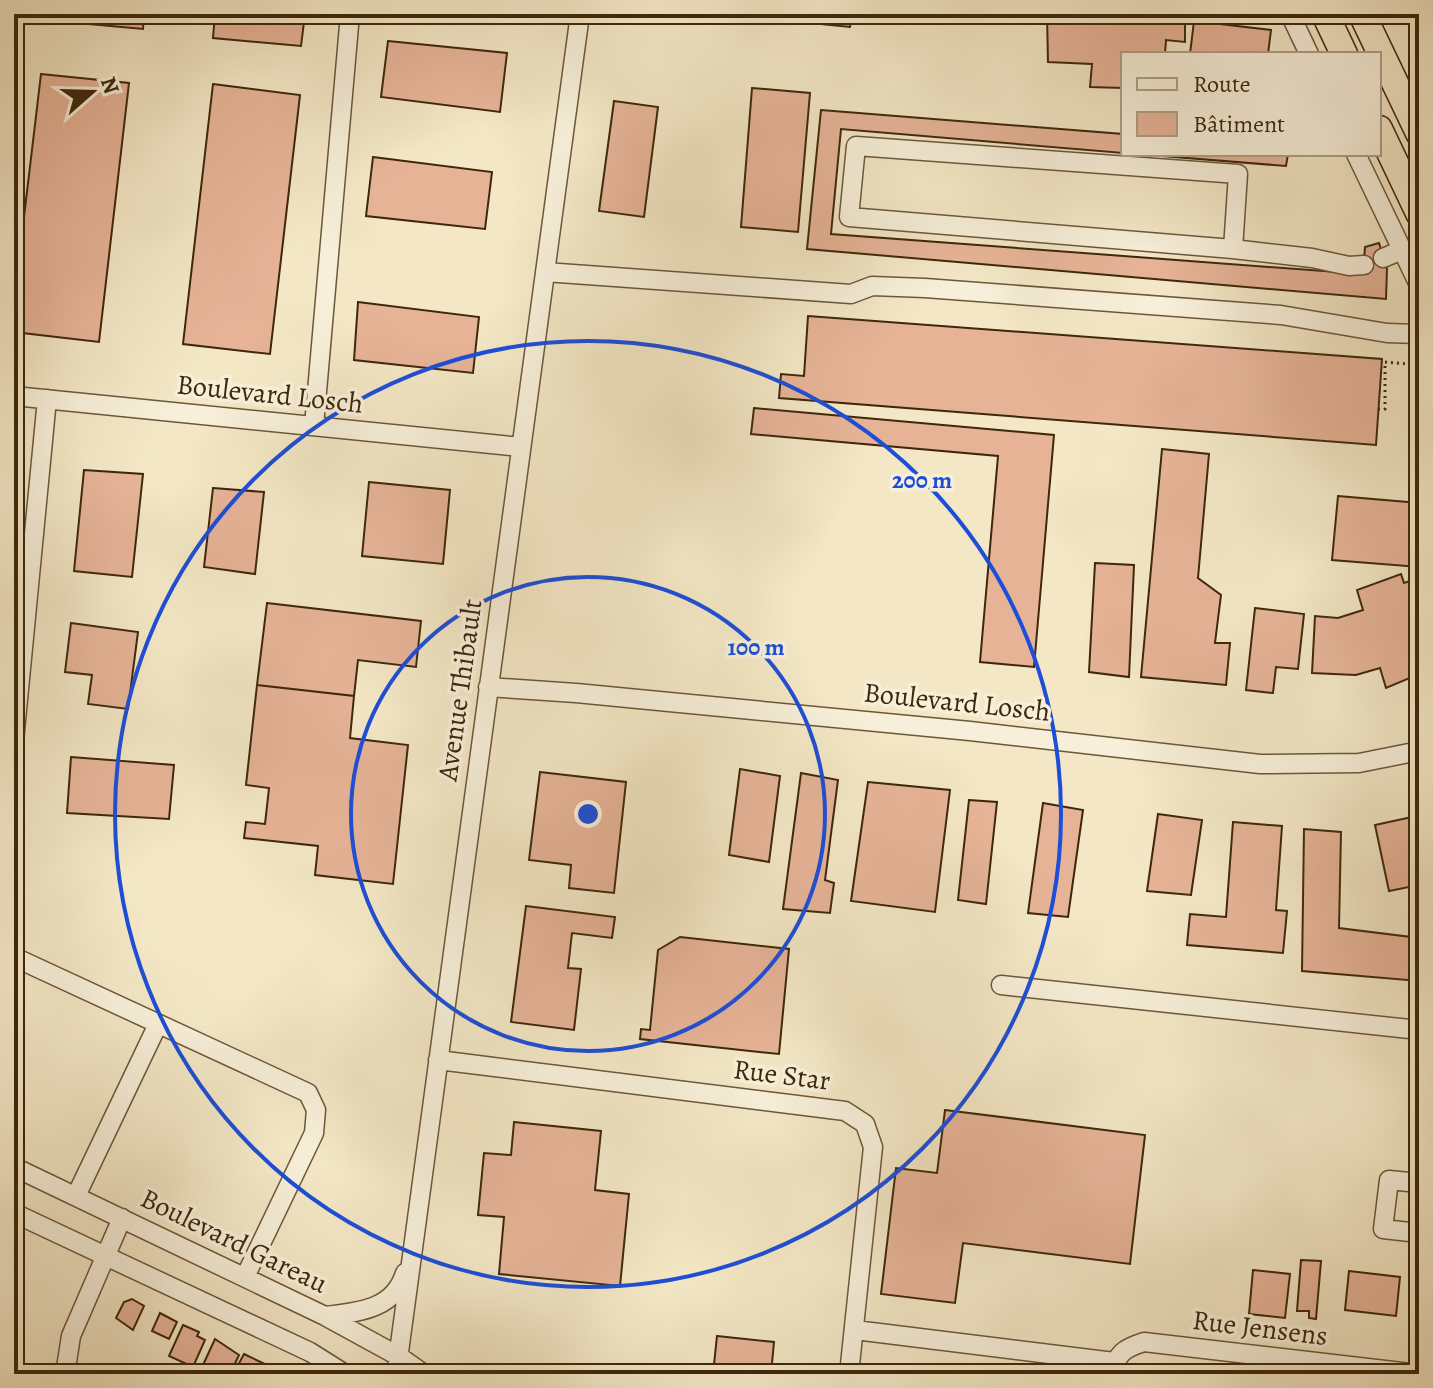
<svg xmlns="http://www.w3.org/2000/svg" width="1433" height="1388" font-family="Alegreya,serif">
  <rect width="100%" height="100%" fill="#f3e7c5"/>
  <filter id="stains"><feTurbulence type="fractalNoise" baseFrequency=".0025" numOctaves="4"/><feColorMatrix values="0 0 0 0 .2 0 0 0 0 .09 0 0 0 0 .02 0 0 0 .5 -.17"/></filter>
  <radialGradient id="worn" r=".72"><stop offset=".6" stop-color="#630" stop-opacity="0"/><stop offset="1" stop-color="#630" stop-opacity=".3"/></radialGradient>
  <path fill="#e6b397" stroke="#3e270a" stroke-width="2" d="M 57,14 L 144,14 L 143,29 L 56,21 Z
    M 215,14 L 305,14 L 301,46 L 213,38 Z
    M 721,14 L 852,14 L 850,27 Z
    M 1047,14 L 1185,14 L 1185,42 L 1166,40 L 1165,54 L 1123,54 L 1123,88 L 1090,87 L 1092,64 L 1048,62 Z
    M 1194,21 L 1271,30 L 1268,54 L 1190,54 Z
    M 388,41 L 507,53 L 500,112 L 381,97 Z
    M 41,74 L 129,83 L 99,342 L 14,332 L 14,301 Z
    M 213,84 L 300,95 L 270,354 L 183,344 Z
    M 752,88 L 810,93 L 798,232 L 741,227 Z
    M 614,101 L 658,107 L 644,217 L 599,211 Z
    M 821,110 L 1123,134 L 1123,153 L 841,129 L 831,234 L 1363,274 L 1365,247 L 1379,243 L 1387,268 L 1386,299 L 807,249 Z
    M 1137,154 L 1288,154 L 1286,166 Z
    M 373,157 L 492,172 L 485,229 L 366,216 Z
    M 358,302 L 479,317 L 473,373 L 354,360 Z
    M 808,316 L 1382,359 L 1376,445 L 779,398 L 781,374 L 804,376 Z
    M 754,408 L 1054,435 L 1034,667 L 980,662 L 998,456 L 751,434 Z
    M 1162,449 L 1209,454 L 1198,578 L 1221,595 L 1215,643 L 1230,643 L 1226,685 L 1141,677 Z
    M 84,470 L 143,474 L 132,577 L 74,571 Z
    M 369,482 L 450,490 L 443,564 L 362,556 Z
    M 213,488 L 264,492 L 255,574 L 204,567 Z
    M 1338,496 L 1419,503 L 1419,567 L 1332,560 Z
    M 1095,563 L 1134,565 L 1129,677 L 1089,672 Z
    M 1401,574 L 1404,583 L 1419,578 L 1419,683 L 1415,684 L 1412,677 L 1386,688 L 1380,668 L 1356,675 L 1312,673 L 1315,616 L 1338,618 L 1363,610 L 1357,590 Z
    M 267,603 L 421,621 L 416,667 L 358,660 L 354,696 L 257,685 Z
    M 1255,608 L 1304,614 L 1298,669 L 1276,667 L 1273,693 L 1246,690 Z
    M 71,623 L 138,632 L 128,709 L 88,704 L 92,675 L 65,672 Z
    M 257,685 L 354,696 L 350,738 L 408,745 L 393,884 L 315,875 L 318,846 L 244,838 L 246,822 L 265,824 L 269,788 L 246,785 Z
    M 71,757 L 174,765 L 169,819 L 67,813 Z
    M 740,769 L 780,776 L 769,862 L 729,855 Z
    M 540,772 L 626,782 L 614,893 L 569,888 L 571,865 L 529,860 Z
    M 801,773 L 838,780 L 825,880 L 834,883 L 830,913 L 783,909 Z
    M 868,782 L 950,790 L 935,912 L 851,901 Z
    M 969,800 L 997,802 L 986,904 L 958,900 Z
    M 1043,803 L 1083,810 L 1068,917 L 1028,913 Z
    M 1158,814 L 1202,820 L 1191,895 L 1147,891 Z
    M 1412,817 L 1419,844 L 1419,885 L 1389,891 L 1375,825 Z
    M 1233,822 L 1282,826 L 1276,910 L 1287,911 L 1283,953 L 1187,945 L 1190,914 L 1226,917 Z
    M 1304,829 L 1341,832 L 1339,928 L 1419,938 L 1419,981 L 1302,971 Z
    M 526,906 L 615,917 L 612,938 L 572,933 L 568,968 L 581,969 L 574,1030 L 511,1022 Z
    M 680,937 L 789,949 L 779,1054 L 640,1039 L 641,1029 L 650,1030 L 658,950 Z
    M 945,1110 L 1145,1135 L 1130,1264 L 963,1243 L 955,1303 L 881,1294 L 896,1168 L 937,1173 Z
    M 514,1122 L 601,1131 L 595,1190 L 629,1194 L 620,1286 L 499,1274 L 504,1217 L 478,1215 L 484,1153 L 511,1155 Z
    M 1301,1260 L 1321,1261 L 1316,1319 L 1309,1318 L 1309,1311 L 1297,1311 Z
    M 1253,1270 L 1290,1274 L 1285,1318 L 1249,1314 Z
    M 1349,1271 L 1400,1277 L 1396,1316 L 1345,1310 Z
    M 132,1299 L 144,1306 L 133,1330 L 116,1318 L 124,1302 Z
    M 160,1313 L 177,1322 L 169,1339 L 152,1331 Z
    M 183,1325 L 199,1332 L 197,1336 L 205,1340 L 193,1367 L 169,1356 Z
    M 717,1336 L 774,1342 L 771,1374 L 713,1374 Z
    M 215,1339 L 239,1355 L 230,1374 L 203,1365 Z
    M 244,1354 L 269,1366 L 265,1374 L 244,1374 L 246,1371 L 237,1367 Z"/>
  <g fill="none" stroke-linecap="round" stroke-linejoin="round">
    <g stroke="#6b5739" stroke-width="21">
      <path id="minor" d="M 1290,14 L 1309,54
        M 14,30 L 16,14
        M 1356,154 L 1419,285
        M 1233,249 L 1238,174 L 856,146 L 849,217 L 1233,249 L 1312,258 L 1349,266 L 1364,265
        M 1383,258 L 1402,250
        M 545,272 L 851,294 L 872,286 L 925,288 L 1281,315 L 1387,333 L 1419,334
        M 14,396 L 521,447
        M 314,426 L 350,14
        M 488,687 L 576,693 L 970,731 L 1260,764 L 1359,763 L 1419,751
        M 14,741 L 47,399
        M 14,957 L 308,1093 L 316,1110 L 314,1133 L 245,1277
        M 1001,985 L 1419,1030
        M 438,1060 L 845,1111 L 865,1124 L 873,1147 L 849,1374
        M 14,1167 L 325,1316 L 400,1357 L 424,1374
        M 1419,1183 L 1389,1180 L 1383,1229 L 1419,1233
        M 76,1196 L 158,1024
        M 14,1213 L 310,1352 L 345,1374
        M 325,1316 C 358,1312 394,1310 405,1273
        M 855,1330 L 1114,1362
        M 65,1374 L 71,1336 L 122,1218
        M 396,1374 L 580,14
        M 1113,1374 C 1116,1353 1125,1348 1144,1342 L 1419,1374"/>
    </g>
    <g stroke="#3e270a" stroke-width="29">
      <path id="highway" d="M 1325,14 L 1344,54
        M 1362,14 L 1419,133
        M 1379,129 L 1419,213"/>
    </g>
    <path stroke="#3e270a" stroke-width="3" stroke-dasharray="2 4" stroke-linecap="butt" d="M 1378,409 L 1385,409 L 1385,362 L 1419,365"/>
    <use href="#minor" stroke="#f7efd9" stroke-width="18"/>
    <use href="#highway" stroke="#f3e7c5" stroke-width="26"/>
  </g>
  <g fill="none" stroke="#1d4ed8" stroke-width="4">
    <circle cx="588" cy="814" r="237"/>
    <circle cx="588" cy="814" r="473"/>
  </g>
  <g text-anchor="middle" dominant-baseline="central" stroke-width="7" stroke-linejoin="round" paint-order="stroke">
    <g font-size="28" fill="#3e270a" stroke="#f7efd9">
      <text transform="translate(270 394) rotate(6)">Boulevard Losch</text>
      <text transform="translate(460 690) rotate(-82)">Avenue Thibault</text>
      <text transform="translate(957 702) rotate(6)">Boulevard Losch</text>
      <text transform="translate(782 1075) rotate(7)">Rue Star</text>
      <text transform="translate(234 1241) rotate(26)">Boulevard Gareau</text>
      <text transform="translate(1260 1328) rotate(7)">Rue Jensens</text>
    </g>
  </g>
  <circle cx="588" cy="814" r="12" fill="#1d4ed8" stroke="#f7efd9" stroke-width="4"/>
  <g font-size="24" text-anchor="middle" font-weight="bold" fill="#1d4ed8" stroke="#f7efd9" stroke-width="7" stroke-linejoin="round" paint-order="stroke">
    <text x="922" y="488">200 m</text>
    <text x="756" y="655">100 m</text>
  </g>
  <rect width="1433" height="1388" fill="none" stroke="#f3e7c5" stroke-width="48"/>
  <rect x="16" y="16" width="1401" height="1356" fill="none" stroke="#3e270a" stroke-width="4"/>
  <rect x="24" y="24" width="1385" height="1340" fill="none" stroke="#3e270a" stroke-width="2"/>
  <rect x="1121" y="52" width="260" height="104" fill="#f7efd9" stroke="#ad9f86" stroke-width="2"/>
  <rect x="1137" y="78" width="40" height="12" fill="#f7efd9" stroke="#ad9f86" stroke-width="2"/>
  <text x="1193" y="92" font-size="24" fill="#3e270a">Route</text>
  <rect x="1137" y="112" width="40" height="24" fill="#e6b397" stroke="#ad9f86" stroke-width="2"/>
  <text x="1193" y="132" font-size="24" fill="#3e270a">Bâtiment</text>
  <g transform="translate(92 92) rotate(70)" stroke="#f7efd9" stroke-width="6" paint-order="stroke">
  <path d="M0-6L14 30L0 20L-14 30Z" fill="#3e270a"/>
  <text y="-12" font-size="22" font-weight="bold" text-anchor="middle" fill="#3e270a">N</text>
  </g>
  <rect width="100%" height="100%" filter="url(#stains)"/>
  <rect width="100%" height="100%" fill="url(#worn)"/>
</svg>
